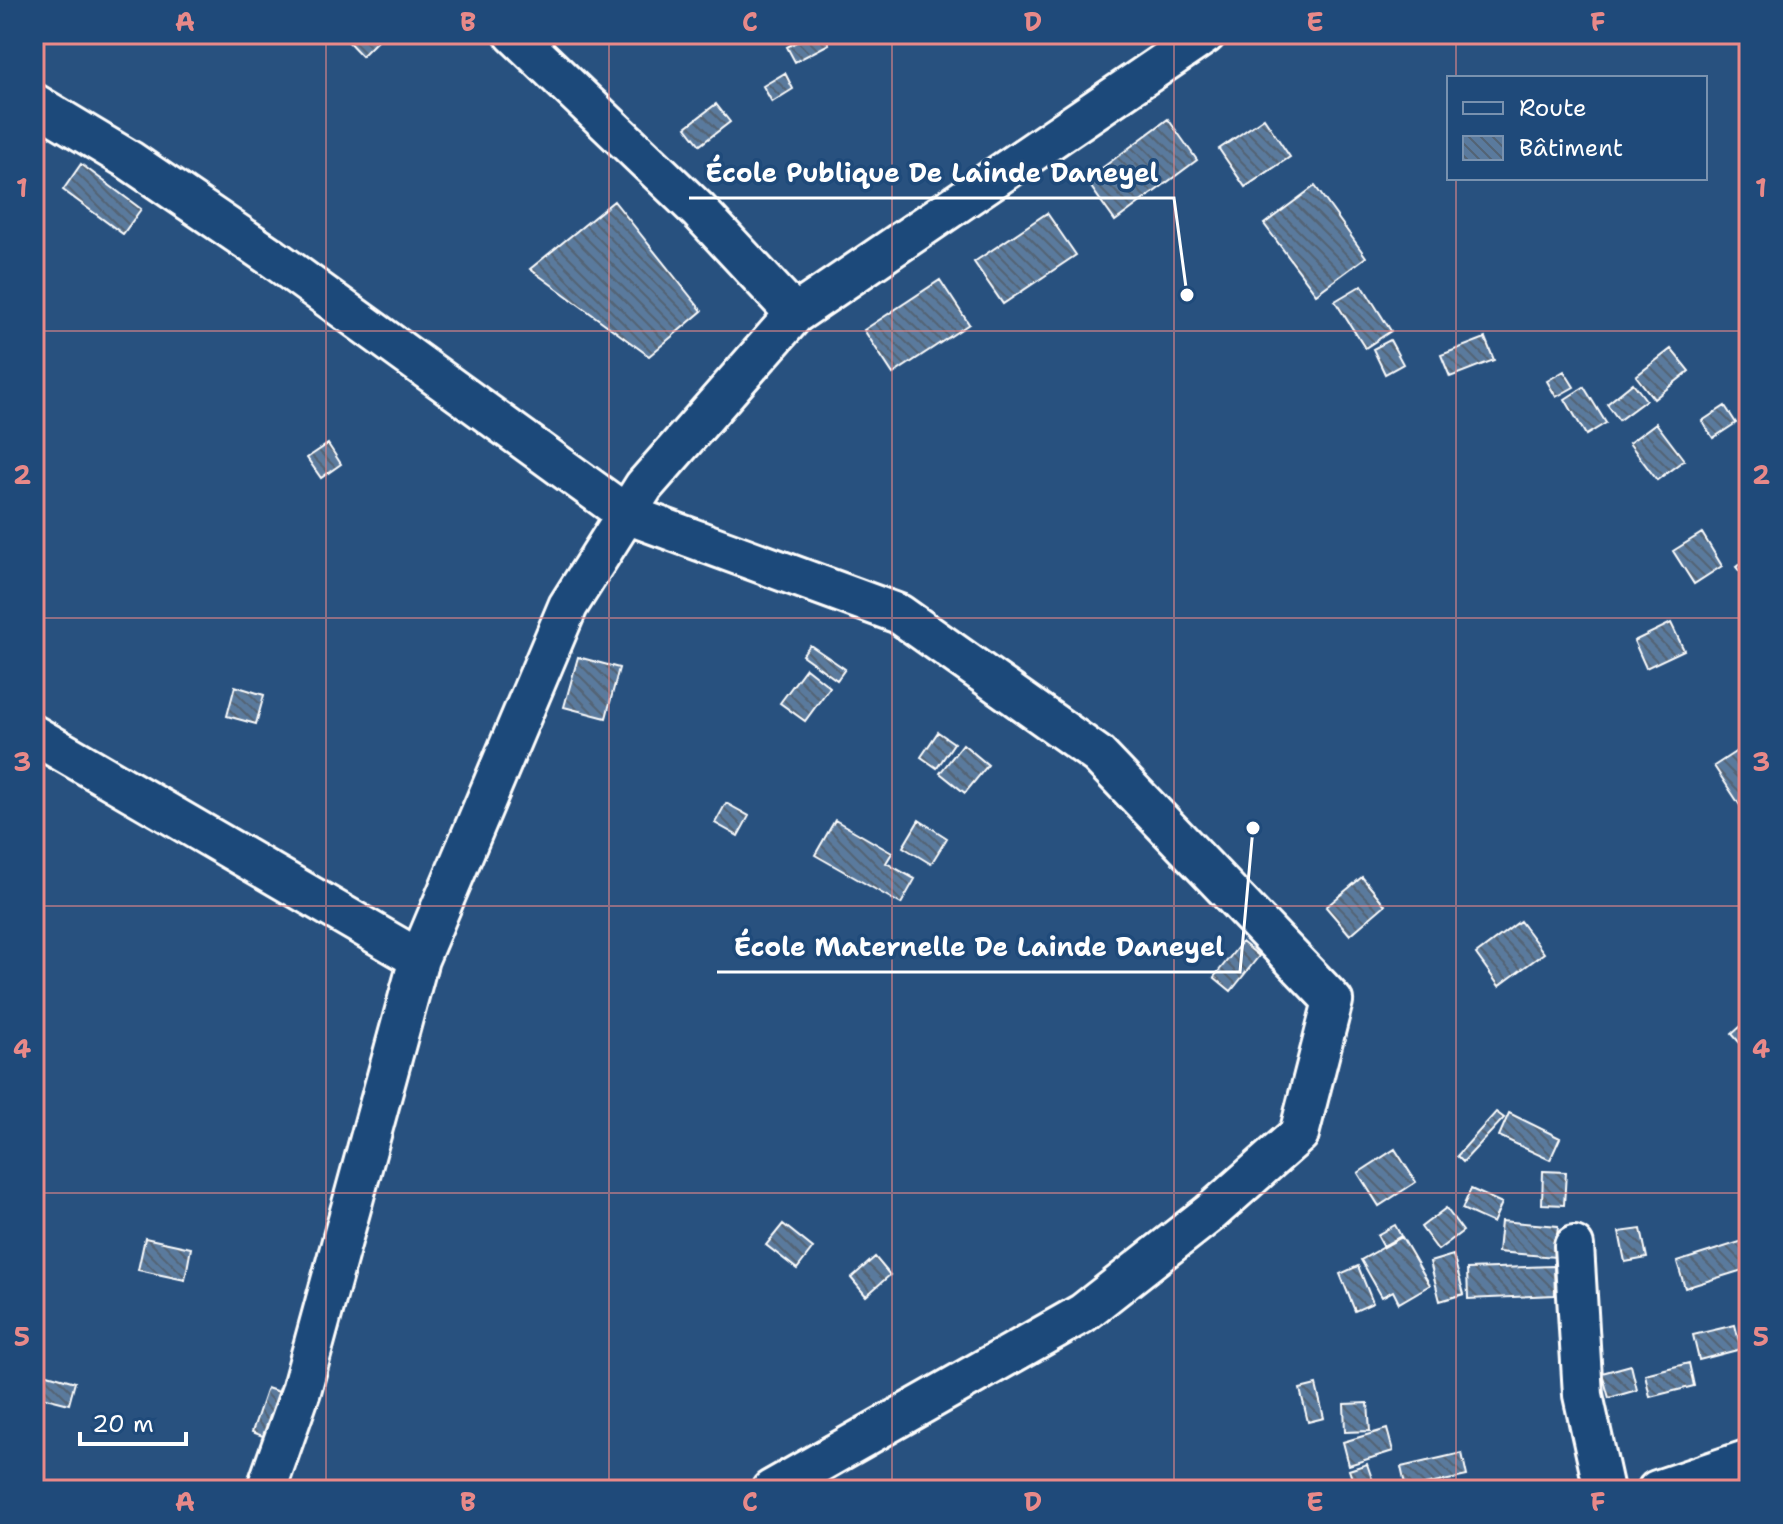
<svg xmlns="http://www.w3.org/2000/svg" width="1783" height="1524" font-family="'Shantell Sans',sans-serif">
  <defs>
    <pattern id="building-back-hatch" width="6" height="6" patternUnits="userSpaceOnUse" patternTransform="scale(2)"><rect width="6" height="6" fill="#5a7a9d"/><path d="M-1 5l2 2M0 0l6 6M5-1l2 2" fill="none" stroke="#536374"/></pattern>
  </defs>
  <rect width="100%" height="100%" fill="#28517f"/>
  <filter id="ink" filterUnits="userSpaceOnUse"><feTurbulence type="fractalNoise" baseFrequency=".0125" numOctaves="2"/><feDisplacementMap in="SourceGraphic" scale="16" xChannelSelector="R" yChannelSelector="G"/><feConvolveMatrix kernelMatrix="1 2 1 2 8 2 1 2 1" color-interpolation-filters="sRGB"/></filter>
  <g filter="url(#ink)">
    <path fill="url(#building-back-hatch)" stroke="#fff" stroke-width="2" d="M 341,34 L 384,34 L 362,56 Z
      M 811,34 L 824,34 L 829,44 L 795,62 L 787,47 Z
      M 785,73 L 793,89 L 772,102 L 763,86 Z
      M 716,104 L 730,122 L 700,145 L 686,127 Z
      M 1264,118 L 1290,157 L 1245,187 L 1219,149 Z
      M 1168,119 L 1197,160 L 1115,221 L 1086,180 Z
      M 81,164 L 141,209 L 123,234 L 63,190 Z
      M 1315,186 L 1366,257 L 1316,294 L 1264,224 Z
      M 614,201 L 702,311 L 649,356 L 530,269 Z
      M 1047,213 L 1076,255 L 1003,304 L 974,262 Z
      M 940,280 L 969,324 L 893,374 L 864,330 Z
      M 1362,285 L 1391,331 L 1365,348 L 1335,301 Z
      M 1485,338 L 1494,360 L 1450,377 L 1441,355 Z
      M 1390,340 L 1403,364 L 1385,374 L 1373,349 Z
      M 1671,349 L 1689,371 L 1654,399 L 1636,376 Z
      M 1564,371 L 1574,387 L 1556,397 L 1547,381 Z
      M 1633,383 L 1646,400 L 1619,420 L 1607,404 Z
      M 1584,387 L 1606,423 L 1586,435 L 1565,399 Z
      M 1725,406 L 1736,423 L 1713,438 L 1702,421 Z
      M 1656,423 L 1684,460 L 1657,480 L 1629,443 Z
      M 328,444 L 341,464 L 321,478 L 307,458 Z
      M 1702,533 L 1722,566 L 1694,584 L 1673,551 Z
      M 1749,557 L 1749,583 L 1736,567 Z
      M 1671,623 L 1684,650 L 1646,668 L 1634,641 Z
      M 810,645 L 845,669 L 837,680 L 802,655 Z
      M 578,657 L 619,668 L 606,718 L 564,707 Z
      M 806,668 L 830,687 L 805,721 L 780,703 Z
      M 235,686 L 264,695 L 256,724 L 227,716 Z
      M 938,732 L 954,743 L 937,768 L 921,757 Z
      M 1749,743 L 1749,802 L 1741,807 L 1714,766 Z
      M 963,744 L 988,765 L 965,793 L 940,773 Z
      M 726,803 L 749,816 L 738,836 L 715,823 Z
      M 835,820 L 892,853 L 886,863 L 915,879 L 901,904 L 815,855 Z
      M 919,820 L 947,838 L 931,864 L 903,847 Z
      M 1362,877 L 1385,905 L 1350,935 L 1326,907 Z
      M 1520,921 L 1544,953 L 1499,986 L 1476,954 Z
      M 1242,942 L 1259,956 L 1231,991 L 1214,977 Z
      M 1749,1019 L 1749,1049 L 1747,1051 L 1732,1034 Z
      M 1496,1112 L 1504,1118 L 1463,1162 L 1457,1156 Z
      M 1509,1113 L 1560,1138 L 1550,1160 L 1499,1136 Z
      M 1395,1149 L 1416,1182 L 1379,1206 L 1358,1173 Z
      M 1543,1171 L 1566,1172 L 1564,1205 L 1542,1204 Z
      M 1471,1189 L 1502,1203 L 1493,1223 L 1462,1209 Z
      M 1446,1208 L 1463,1231 L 1438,1250 L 1421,1227 Z
      M 1501,1221 L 1558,1226 L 1555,1257 L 1498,1252 Z
      M 783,1224 L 813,1248 L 797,1269 L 766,1245 Z
      M 1395,1225 L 1401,1236 L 1383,1246 L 1377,1235 Z
      M 1641,1229 L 1647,1258 L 1625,1262 L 1619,1232 Z
      M 1402,1237 L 1430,1285 L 1399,1303 L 1393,1291 L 1382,1297 L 1361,1260 Z
      M 145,1238 L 191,1248 L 185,1280 L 138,1270 Z
      M 1749,1239 L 1749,1268 L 1685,1288 L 1677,1262 Z
      M 1453,1255 L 1464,1294 L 1440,1301 L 1430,1262 Z
      M 875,1257 L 890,1275 L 866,1296 L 851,1278 Z
      M 1358,1266 L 1373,1303 L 1355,1311 L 1340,1274 Z
      M 1554,1266 L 1555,1295 L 1468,1299 L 1467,1269 Z
      M 1735,1325 L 1741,1349 L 1699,1360 L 1693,1335 Z
      M 1689,1363 L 1694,1386 L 1650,1397 L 1645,1374 Z
      M 1631,1365 L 1637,1390 L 1609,1398 L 1602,1373 Z
      M 34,1370 L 75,1382 L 69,1404 L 34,1395 Z
      M 1316,1385 L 1324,1418 L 1308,1422 L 1300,1389 Z
      M 267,1388 L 291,1396 L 276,1441 L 252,1432 Z
      M 1368,1403 L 1370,1431 L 1345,1432 L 1344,1404 Z
      M 1387,1429 L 1393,1451 L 1349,1465 L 1343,1442 Z
      M 1462,1453 L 1467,1476 L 1406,1489 L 1401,1467 Z
      M 1367,1464 L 1376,1490 L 1356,1490 L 1349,1470 Z"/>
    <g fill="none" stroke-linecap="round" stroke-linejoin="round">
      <g stroke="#fff" stroke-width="44">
        <path id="minor" d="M 514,34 L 699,211 L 795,314
          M 34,103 L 129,160 L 273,258 L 626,514 L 899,614 L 1098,755 L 1333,1001 L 1299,1134 L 1210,1213 L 1083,1313 L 771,1490
          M 34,735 L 419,959
          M 1574,1246 L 1583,1395 L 1604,1490
          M 266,1490 L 301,1391 L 419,959 L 568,606 L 644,486 L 795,314 L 1206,34
          M 1657,1490 L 1749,1459"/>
      </g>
      <use href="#minor" stroke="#1f4a7a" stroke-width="38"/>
    </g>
  </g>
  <path fill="none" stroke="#e88989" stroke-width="2" stroke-opacity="0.55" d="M 326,34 L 326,1490M 609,34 L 609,1490M 892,34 L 892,1490M 1174,34 L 1174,1490M 1456,34 L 1456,78M 1456,178 L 1456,1490M 34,331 L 1749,331M 34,618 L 1749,618M 34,906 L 1749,906M 34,1193 L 1749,1193"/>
  <path fill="none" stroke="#fff" stroke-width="3" d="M1187 295L1174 198H689M1253 828L1240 972H717"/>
  <g fill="#fff" stroke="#1f4a7a" stroke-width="3">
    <circle cx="1187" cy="295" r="8"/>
    <circle cx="1253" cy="828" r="8"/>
  </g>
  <g font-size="26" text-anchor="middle" font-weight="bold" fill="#fff" stroke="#1f4a7a" stroke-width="7" stroke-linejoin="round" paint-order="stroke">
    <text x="932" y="182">École Publique De Lainde Daneyel</text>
    <text x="979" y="956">École Maternelle De Lainde Daneyel</text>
  </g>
  <rect width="1783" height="1524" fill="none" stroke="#1f4a7a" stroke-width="88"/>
  <rect x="1447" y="76" width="260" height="104" fill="#1f4a7a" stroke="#7992af" stroke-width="2"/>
  <rect x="1463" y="102" width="40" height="12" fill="#1f4a7a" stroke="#7992af" stroke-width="2"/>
  <text x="1519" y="116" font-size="24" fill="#ffffff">Route</text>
  <rect x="1463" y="136" width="40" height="24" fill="url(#building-back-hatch)" stroke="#7992af" stroke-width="2"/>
  <text x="1519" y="156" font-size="24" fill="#ffffff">Bâtiment</text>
  <path d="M80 1432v12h106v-12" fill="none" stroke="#ffffff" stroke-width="4"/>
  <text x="92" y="1432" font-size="24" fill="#ffffff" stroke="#1f4a7a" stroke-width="6" paint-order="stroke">20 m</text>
  <rect x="44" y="44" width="1695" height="1436" fill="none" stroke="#e88989" stroke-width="3"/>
  <g font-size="26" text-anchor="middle" font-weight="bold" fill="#e88989">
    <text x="185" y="31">A</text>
    <text x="468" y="31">B</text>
    <text x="750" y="31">C</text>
    <text x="1033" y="31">D</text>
    <text x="1315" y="31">E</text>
    <text x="1598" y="31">F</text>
    <text x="22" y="197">1</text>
    <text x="1761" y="197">1</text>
    <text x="22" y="484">2</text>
    <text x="1761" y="484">2</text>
    <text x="22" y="771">3</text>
    <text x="1761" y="771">3</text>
    <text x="22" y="1058">4</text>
    <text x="1761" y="1058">4</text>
    <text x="22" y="1346">5</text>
    <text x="1761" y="1346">5</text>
    <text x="185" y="1511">A</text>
    <text x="468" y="1511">B</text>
    <text x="750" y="1511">C</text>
    <text x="1033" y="1511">D</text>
    <text x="1315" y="1511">E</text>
    <text x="1598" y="1511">F</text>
  </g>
</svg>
